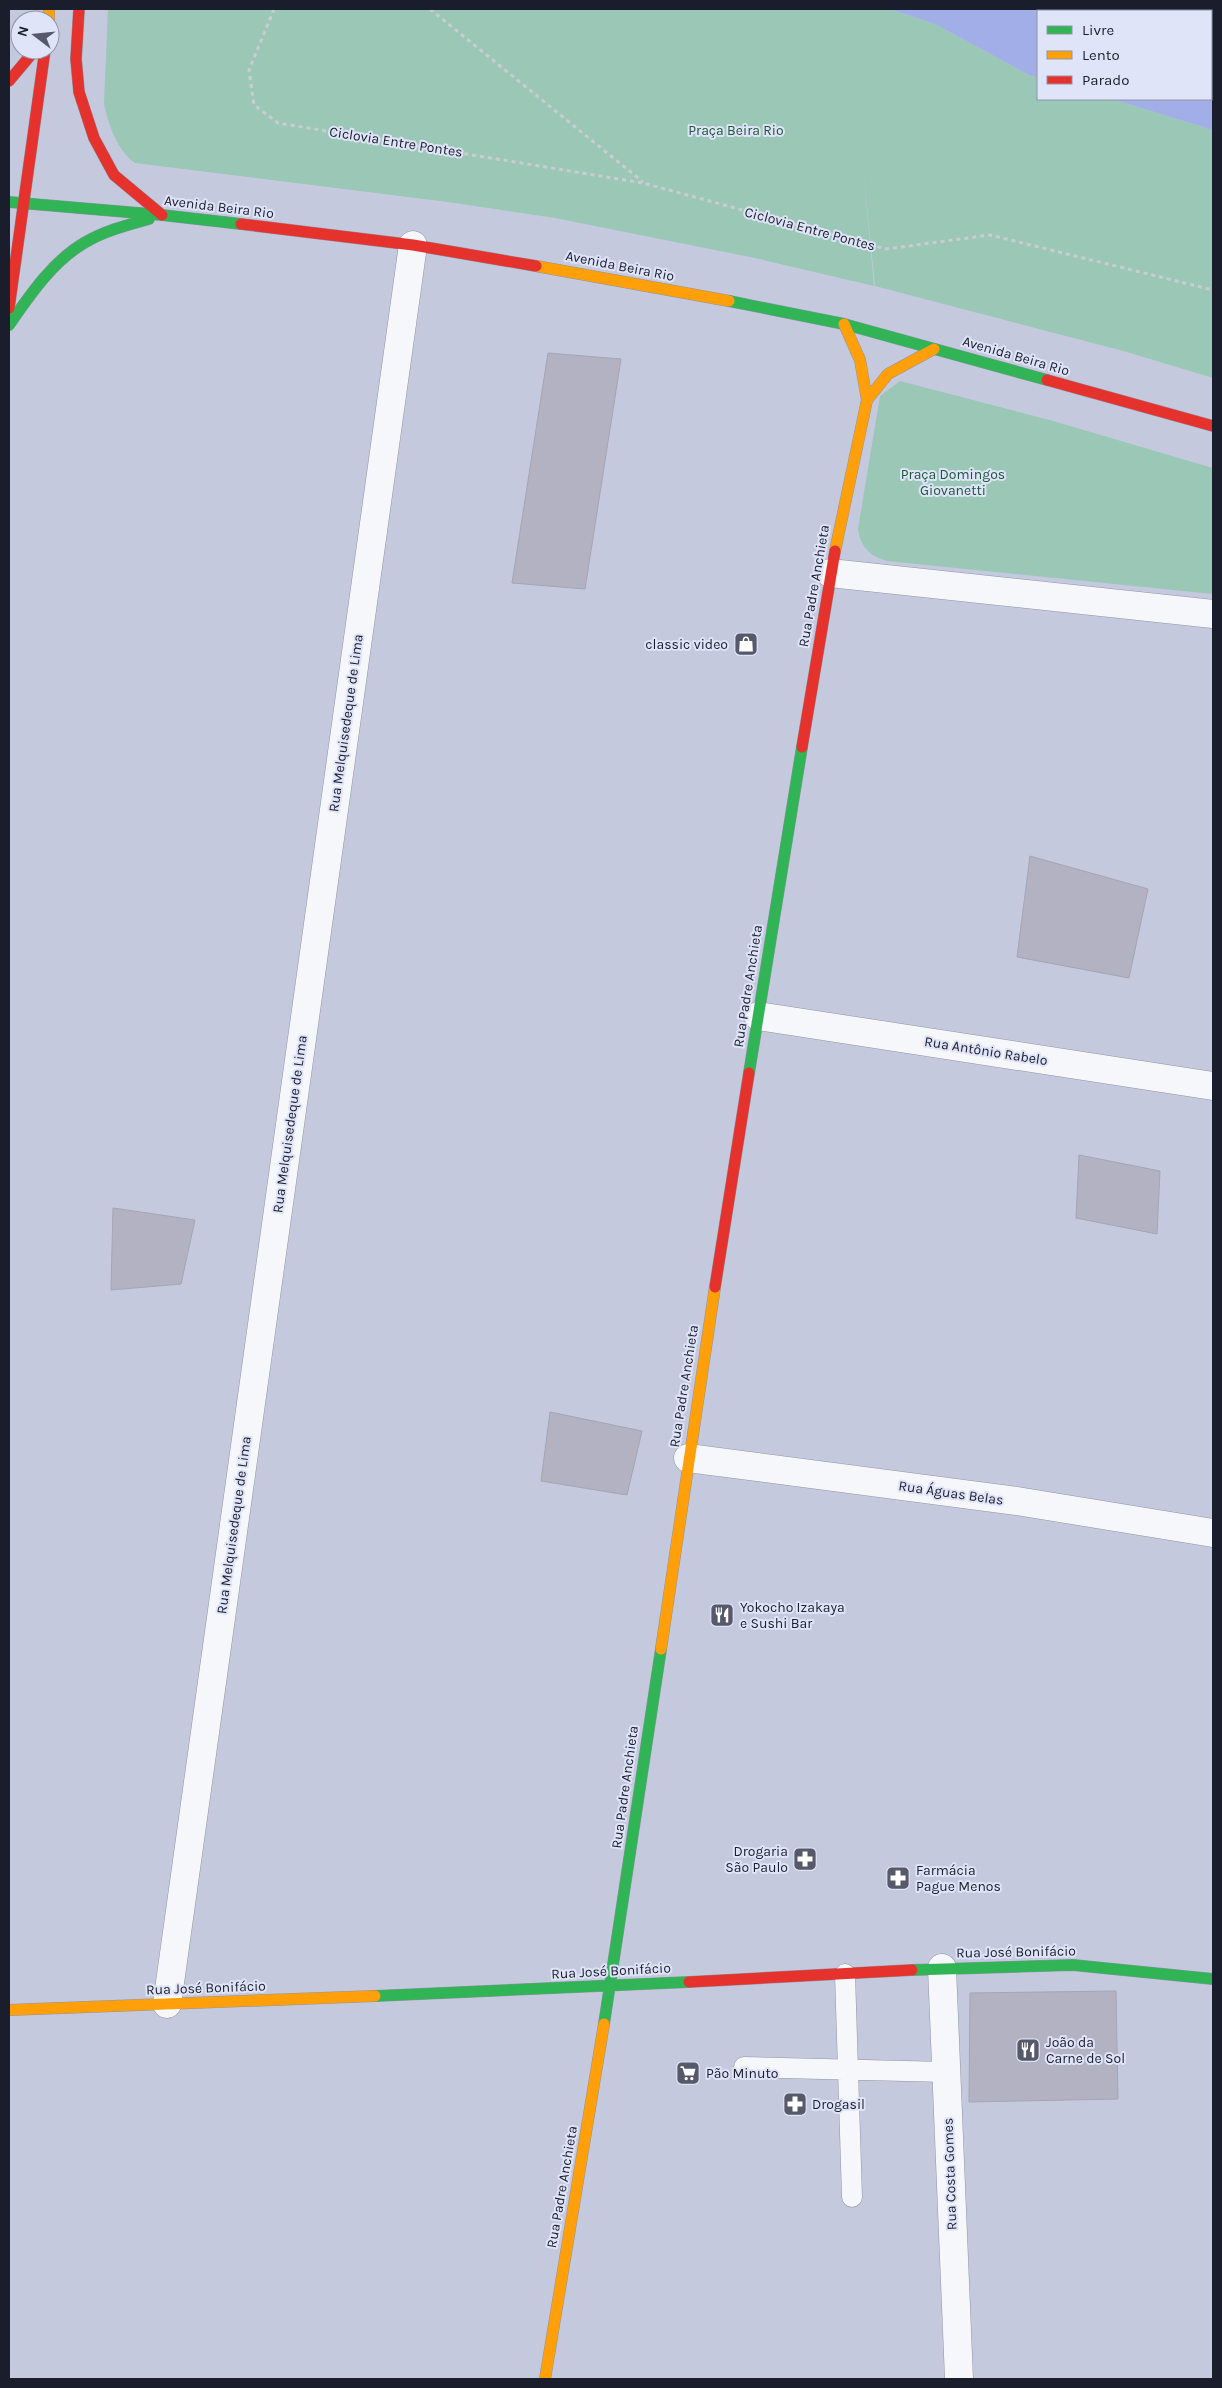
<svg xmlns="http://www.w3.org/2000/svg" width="1222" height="2388" font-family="Karla,sans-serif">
  <rect width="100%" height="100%" fill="#c4c9de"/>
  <path fill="#9bc7b6" d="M 108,9 L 890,9 L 935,24 L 1029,75 L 1038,78 L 1038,99 L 1112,99 L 1213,130 L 1213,378 L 1127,352 L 875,286 L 863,168 L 874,286 L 755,258 L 555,218 L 448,202 L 135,163 C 117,150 108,124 104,103 Z
    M 900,381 L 1053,421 L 1213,468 L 1213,594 L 887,561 C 870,556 861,548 858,529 L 880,396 Z"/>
  <path fill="#a2aee8" d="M 890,9 L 1213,9 L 1213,130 L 1112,99 L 1211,99 L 1211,11 L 1038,11 L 1038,78 L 1029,75 L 935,24 Z"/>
  <path fill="#b2b2c3" stroke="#a4a5b5" d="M 548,353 L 621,359 L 585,589 L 512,583 Z
    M 1030,856 L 1148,889 L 1129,978 L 1017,957 Z
    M 1079,1155 L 1160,1171 L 1157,1234 L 1076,1218 Z
    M 113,1208 L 195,1220 L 181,1284 L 111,1290 Z
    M 550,1412 L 642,1431 L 627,1495 L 541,1481 Z
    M 1116,1991 L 1118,2099 L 969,2102 L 970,1993 Z"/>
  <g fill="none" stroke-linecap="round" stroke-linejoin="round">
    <g stroke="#9094a4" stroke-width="21">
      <path id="lane" d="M 845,1974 L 852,2197
        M 744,2067 L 946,2072"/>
    </g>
    <g stroke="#9094a4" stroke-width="29">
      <path id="street" d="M 830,573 L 1213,614
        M 758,1016 L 1213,1086
        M 688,1458 L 1017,1501 L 1213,1533
        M 942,1968 L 959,2379
        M 167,2004 L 413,245"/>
    </g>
    <g stroke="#9094a4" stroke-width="12">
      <path id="fast" d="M 9,202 L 162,215 L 241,224
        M 729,301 L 844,324 L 1047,380
        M 9,325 C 30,295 52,262 84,243 C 104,231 127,225 149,219
        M 749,1073 L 802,747
        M 912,1970 L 1073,1965 L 1213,1979
        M 375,1996 L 689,1982
        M 604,2024 L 661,1649"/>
    </g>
    <g stroke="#9094a4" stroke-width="12">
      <path id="slow" d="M 49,9 L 49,20
        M 536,266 L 729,301
        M 867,400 L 888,374 L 934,349
        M 835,551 L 867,400 L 860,360 L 844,324
        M 661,1649 L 715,1287
        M 9,2010 L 375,1996
        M 545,2379 L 604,2024"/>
    </g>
    <g stroke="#9094a4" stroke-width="12">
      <path id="jam" d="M 79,9 L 76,59 L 79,92 L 94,138 L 114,175 L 162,215
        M 9,81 L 35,50
        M 241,224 L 413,245 L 536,266
        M 9,308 L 45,50
        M 1047,380 L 1213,426
        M 802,747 L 835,551
        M 715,1287 L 749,1073
        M 689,1982 L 912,1970"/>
    </g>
    <path stroke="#cbccd2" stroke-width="3" stroke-dasharray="4 4" stroke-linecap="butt" d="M 274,9 L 249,70 L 254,105 L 278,123 L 643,183 L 886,249 L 990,235 L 1213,290
      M 430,9 L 643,182"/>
    <use href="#lane" stroke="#f6f7fa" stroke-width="20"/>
    <use href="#street" stroke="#f6f7fa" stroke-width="28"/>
    <use href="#fast" stroke="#30b455" stroke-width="11"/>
    <use href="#slow" stroke="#ff9f0a" stroke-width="11"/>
    <use href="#jam" stroke="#e5322d" stroke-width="11"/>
  </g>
  <defs>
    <g id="shop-square" transform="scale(1.25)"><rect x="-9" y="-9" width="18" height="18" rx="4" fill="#56596a" stroke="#dfe4f8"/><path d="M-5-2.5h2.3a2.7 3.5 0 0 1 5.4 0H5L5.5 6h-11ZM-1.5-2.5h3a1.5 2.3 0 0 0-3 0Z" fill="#fff"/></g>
    <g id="restaurant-square" transform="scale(1.25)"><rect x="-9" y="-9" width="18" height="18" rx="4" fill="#56596a" stroke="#dfe4f8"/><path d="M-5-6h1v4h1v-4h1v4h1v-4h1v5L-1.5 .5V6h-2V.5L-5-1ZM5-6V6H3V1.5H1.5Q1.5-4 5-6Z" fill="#fff"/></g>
    <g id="pharmacy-square" transform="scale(1.25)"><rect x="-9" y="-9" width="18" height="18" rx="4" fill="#56596a" stroke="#dfe4f8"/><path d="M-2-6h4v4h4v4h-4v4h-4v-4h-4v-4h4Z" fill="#fff"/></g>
    <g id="supermarket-square" transform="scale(1.25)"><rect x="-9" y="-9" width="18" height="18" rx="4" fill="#56596a" stroke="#dfe4f8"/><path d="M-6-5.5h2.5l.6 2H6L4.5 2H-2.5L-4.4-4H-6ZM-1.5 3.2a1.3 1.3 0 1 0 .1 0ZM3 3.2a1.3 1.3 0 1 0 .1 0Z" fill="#fff"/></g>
  </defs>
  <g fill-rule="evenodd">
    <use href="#shop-square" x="746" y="644"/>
    <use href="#restaurant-square" x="722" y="1615"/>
    <use href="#pharmacy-square" x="805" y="1859"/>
    <use href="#pharmacy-square" x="898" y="1878"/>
    <use href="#restaurant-square" x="1028" y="2050"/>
    <use href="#supermarket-square" x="688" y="2073"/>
    <use href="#pharmacy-square" x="795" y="2104"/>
  </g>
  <g text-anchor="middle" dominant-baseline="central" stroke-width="4" stroke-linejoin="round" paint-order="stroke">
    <g font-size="14" fill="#1a5736" stroke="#dfe4f8">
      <text x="736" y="130">Praça Beira Rio</text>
      <text x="953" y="474">Praça Domingos<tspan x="953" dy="16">Giovanetti</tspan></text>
    </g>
    <g font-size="14" fill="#1a1d2b" stroke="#dfe4f8">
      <text transform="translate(396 142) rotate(9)">Ciclovia Entre Pontes</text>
      <text transform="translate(219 207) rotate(7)">Avenida Beira Rio</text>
      <text transform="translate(810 229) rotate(15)">Ciclovia Entre Pontes</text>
      <text transform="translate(620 266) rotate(11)">Avenida Beira Rio</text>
      <text transform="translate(1016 356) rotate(16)">Avenida Beira Rio</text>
      <text transform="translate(814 586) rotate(-80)">Rua Padre Anchieta</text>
      <text transform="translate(346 723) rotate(-82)">Rua Melquisedeque de Lima</text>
      <text transform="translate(748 986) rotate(-81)">Rua Padre Anchieta</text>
      <text transform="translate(986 1051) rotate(9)">Rua Antônio Rabelo</text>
      <text transform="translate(290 1124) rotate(-82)">Rua Melquisedeque de Lima</text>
      <text transform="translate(684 1386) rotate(-81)">Rua Padre Anchieta</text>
      <text transform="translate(951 1493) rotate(8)">Rua Águas Belas</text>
      <text transform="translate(234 1525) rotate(-82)">Rua Melquisedeque de Lima</text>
      <text transform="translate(625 1787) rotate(-82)">Rua Padre Anchieta</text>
      <text transform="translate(1016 1952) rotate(-1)">Rua José Bonifácio</text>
      <text transform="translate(611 1971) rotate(-3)">Rua José Bonifácio</text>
      <text transform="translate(206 1988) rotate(-2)">Rua José Bonifácio</text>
      <text transform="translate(950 2174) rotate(-92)">Rua Costa Gomes</text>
      <text transform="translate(562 2187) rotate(-80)">Rua Padre Anchieta</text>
    </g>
    <g font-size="14" fill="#1a1d2b" stroke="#dfe4f8" text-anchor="start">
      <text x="728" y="644" text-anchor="end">classic video</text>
      <text x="740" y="1607">Yokocho Izakaya<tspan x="740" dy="16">e Sushi Bar</tspan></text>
      <text x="788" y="1851" text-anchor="end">Drogaria<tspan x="788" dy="16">São Paulo</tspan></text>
      <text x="916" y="1870">Farmácia<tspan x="916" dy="16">Pague Menos</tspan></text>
      <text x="1046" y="2042">João da<tspan x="1046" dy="16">Carne de Sol</tspan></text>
      <text x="706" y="2073">Pão Minuto</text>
      <text x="812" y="2104">Drogasil</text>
    </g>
  </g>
  <rect width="1222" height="2388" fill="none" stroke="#1a1d2b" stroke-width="20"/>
  <rect x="1037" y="10" width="175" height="90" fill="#dfe4f8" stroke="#9094a6"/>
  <rect x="1047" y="26" width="25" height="8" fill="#30b455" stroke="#9094a6"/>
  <text x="1082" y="35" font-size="15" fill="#1a1d2b">Livre</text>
  <rect x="1047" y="51" width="25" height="8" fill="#ff9f0a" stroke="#9094a6"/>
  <text x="1082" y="60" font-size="15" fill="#1a1d2b">Lento</text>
  <rect x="1047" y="76" width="25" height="8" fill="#e5322d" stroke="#9094a6"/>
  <text x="1082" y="85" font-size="15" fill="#1a1d2b">Parado</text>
  <g transform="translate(35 35) rotate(286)"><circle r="24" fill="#dfe4f8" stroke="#9094a6"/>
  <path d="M0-4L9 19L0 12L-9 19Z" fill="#56596a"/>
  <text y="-8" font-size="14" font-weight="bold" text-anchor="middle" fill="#1a1d2b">N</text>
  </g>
</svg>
